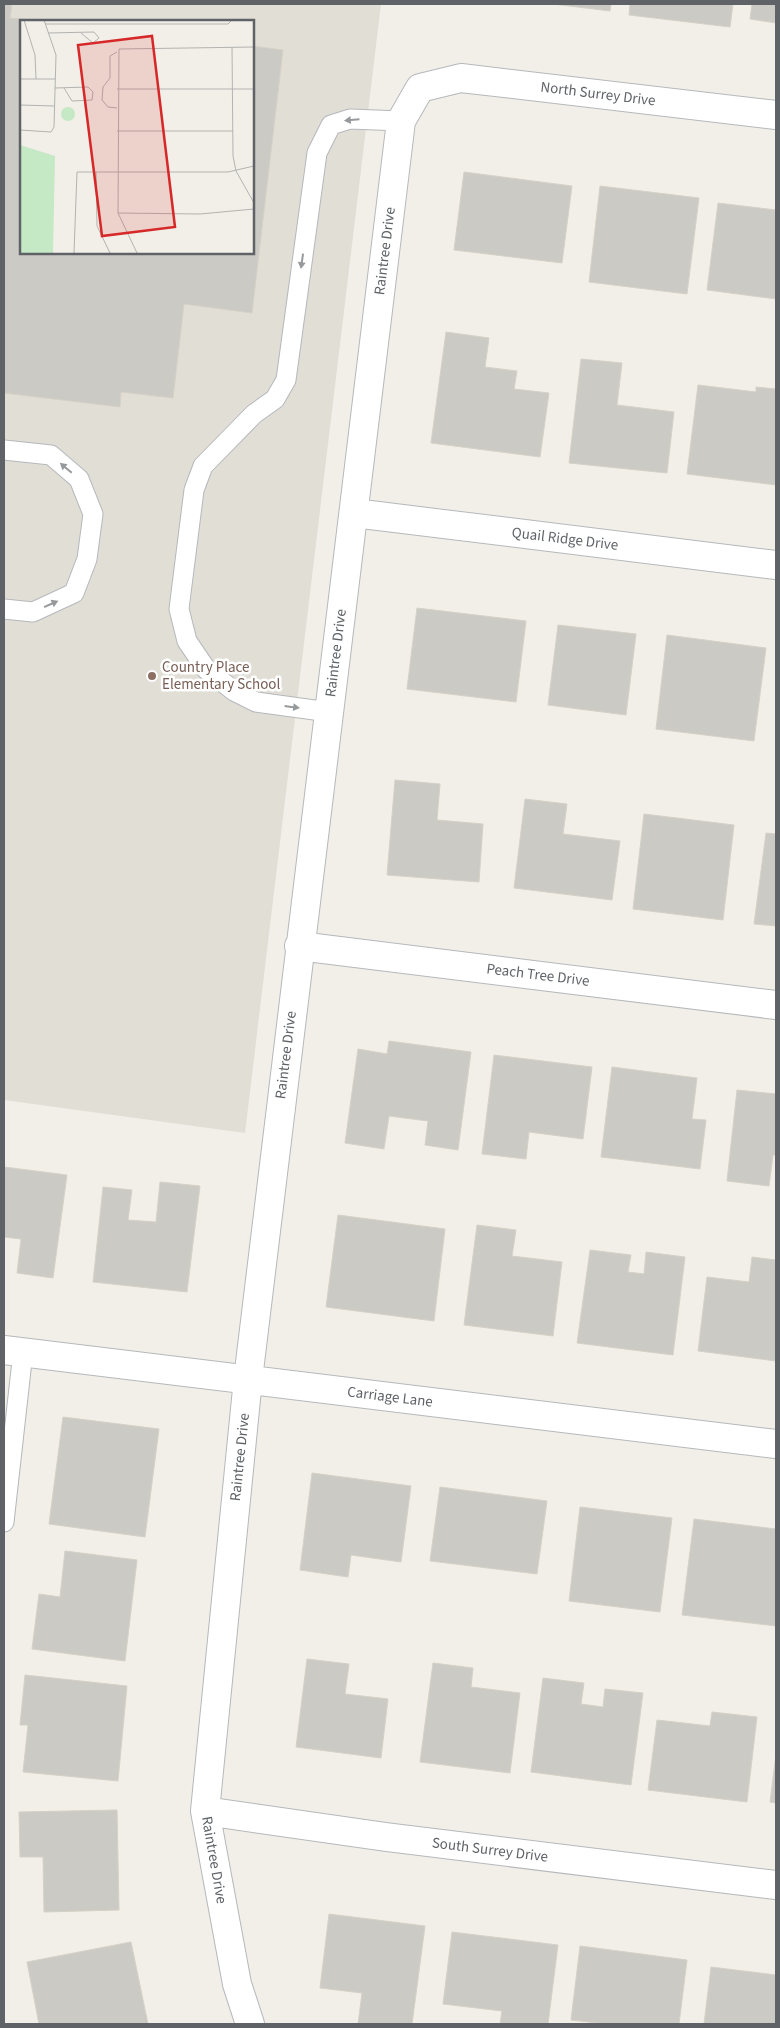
<svg xmlns="http://www.w3.org/2000/svg" width="780" height="2028" font-family="'Source Sans 3',sans-serif">
  <rect width="100%" height="100%" fill="#f1efe8"/>
  <path fill="#e1ded6" fill-rule="evenodd" d="M 4,4 L 381,4 L 245,1133 L 4,1100 ZM 21,21 L 252,21 L 252,252 L 21,252 Z"/>
  <path fill="#cccac5" stroke="#d6d1c6" d="M 4,4 L 12,4 L 10,18 L 40,21 L 21,21 L 21,252 L 252,252 L 252,46 L 283,50 L 252,313 L 184,304 L 173,398 L 121,392 L 120,407 L 4,393 Z
    M 553,4 L 611,4 L 610,11 Z
    M 630,4 L 733,4 L 730,27 L 629,15 Z
    M 752,4 L 776,4 L 776,23 L 750,19 Z
    M 464,172 L 572,186 L 562,263 L 454,250 Z
    M 600,186 L 699,198 L 687,294 L 589,282 Z
    M 718,203 L 776,210 L 776,299 L 707,290 Z
    M 446,332 L 489,338 L 485,367 L 517,371 L 514,389 L 549,393 L 540,457 L 431,443 Z
    M 581,359 L 622,363 L 617,405 L 674,412 L 667,473 L 569,463 Z
    M 698,385 L 756,392 L 756,387 L 776,389 L 776,485 L 687,474 Z
    M 417,608 L 526,621 L 516,702 L 407,689 Z
    M 558,625 L 636,634 L 626,715 L 548,705 Z
    M 667,635 L 766,648 L 754,741 L 656,729 Z
    M 395,780 L 440,784 L 437,820 L 483,824 L 479,882 L 387,875 Z
    M 525,799 L 567,804 L 563,834 L 620,841 L 612,900 L 514,888 Z
    M 644,814 L 734,825 L 723,920 L 633,909 Z
    M 766,833 L 776,834 L 776,926 L 754,924 Z
    M 389,1041 L 471,1052 L 458,1150 L 425,1145 L 428,1121 L 389,1116 L 384,1149 L 345,1143 L 358,1049 L 387,1054 Z
    M 494,1055 L 592,1067 L 583,1139 L 529,1132 L 526,1159 L 482,1154 Z
    M 612,1067 L 697,1078 L 692,1119 L 706,1120 L 700,1169 L 601,1157 Z
    M 737,1090 L 776,1094 L 776,1155 L 773,1155 L 769,1186 L 727,1181 Z
    M 4,1167 L 67,1175 L 53,1278 L 17,1273 L 21,1239 L 4,1237 Z
    M 160,1182 L 200,1186 L 187,1292 L 93,1282 L 103,1187 L 132,1190 L 128,1220 L 156,1222 Z
    M 338,1215 L 445,1229 L 434,1321 L 326,1307 Z
    M 477,1225 L 516,1230 L 512,1256 L 562,1262 L 553,1336 L 464,1325 Z
    M 590,1250 L 631,1255 L 628,1272 L 644,1274 L 646,1252 L 685,1257 L 673,1355 L 577,1343 Z
    M 752,1257 L 776,1260 L 776,1361 L 698,1351 L 707,1277 L 749,1282 Z
    M 63,1417 L 159,1429 L 145,1537 L 49,1524 Z
    M 312,1473 L 411,1486 L 401,1562 L 351,1555 L 348,1577 L 300,1570 Z
    M 440,1487 L 547,1501 L 537,1574 L 430,1561 Z
    M 580,1507 L 672,1518 L 660,1612 L 569,1601 Z
    M 694,1519 L 776,1529 L 776,1626 L 682,1615 Z
    M 65,1551 L 137,1560 L 125,1661 L 32,1649 L 39,1594 L 60,1597 Z
    M 307,1659 L 349,1664 L 345,1694 L 388,1699 L 381,1758 L 296,1747 Z
    M 433,1663 L 473,1668 L 471,1687 L 520,1693 L 510,1773 L 420,1762 Z
    M 25,1675 L 127,1686 L 118,1781 L 23,1772 L 28,1725 L 20,1725 Z
    M 543,1678 L 584,1683 L 581,1704 L 603,1707 L 605,1689 L 643,1693 L 631,1785 L 531,1772 Z
    M 712,1712 L 757,1717 L 747,1802 L 648,1790 L 657,1720 L 710,1726 Z
    M 776,1754 L 776,1803 L 770,1802 Z
    M 117,1810 L 119,1910 L 44,1912 L 43,1857 L 20,1857 L 19,1812 Z
    M 329,1914 L 425,1926 L 412,2024 L 358,2024 L 362,1993 L 320,1988 Z
    M 452,1932 L 558,1945 L 548,2024 L 500,2024 L 502,2011 L 443,2004 Z
    M 131,1942 L 148,2024 L 39,2024 L 27,1962 Z
    M 580,1946 L 687,1960 L 679,2024 L 607,2024 L 571,2020 Z
    M 711,1967 L 776,1975 L 776,2024 L 704,2024 Z"/>
  <g fill="none" stroke-linecap="round" stroke-linejoin="round">
    <g stroke="#b5b8bc" stroke-width="21">
      <path id="service" d="M 4,450 L 51,455 L 79,479 L 93,514 L 87,559 L 74,593 L 33,612 L 4,609
        M 329,712 L 256,702 L 234,691 L 206,669 L 187,641 L 179,609 L 194,490 L 203,466 L 254,414 L 275,399 L 286,380 L 317,153 L 331,125 L 350,119 L 401,121
        M 4,1522 L 23,1352"/>
    </g>
    <g stroke="#b5b8bc" stroke-width="30">
      <path id="minor" d="M 354,513 L 776,565
        M 299,946 L 776,1005
        M 4,1350 L 776,1444
        M 205,1811 L 386,1837 L 776,1885
        M 250,2024 L 237,1984 L 205,1811 L 248,1379 L 401,121 L 420,88 L 461,78 L 776,115"/>
    </g>
    <use href="#service" stroke="#fff" stroke-width="19"/>
    <use href="#minor" stroke="#fff" stroke-width="28"/>
  </g>
  <defs><path id="oneway-solid" d="M-6-.8H1V-3.2L6.5 0L1 3.2V.8H-6Z" transform="scale(1.25)"/></defs>
  <g fill="#979a9d">
    <use href="#oneway-solid" transform="translate(352 120) rotate(175)"/>
    <use href="#oneway-solid" transform="translate(302 261) rotate(98)"/>
    <use href="#oneway-solid" transform="translate(66 468) rotate(-140)"/>
    <use href="#oneway-solid" transform="translate(51 604) rotate(-24)"/>
    <use href="#oneway-solid" transform="translate(292 707) rotate(7)"/>
  </g>
  <circle fill="#8d6e63" stroke="#fff" stroke-width="2" cx="152" cy="676" r="5"/>
  <g text-anchor="middle" dominant-baseline="central" stroke-width="5" stroke-linejoin="round" paint-order="stroke">
    <g font-size="15" fill="#5f6368" stroke="#fff">
      <text transform="translate(598 94) rotate(7)">North Surrey Drive</text>
      <text transform="translate(385 251) rotate(-83)">Raintree Drive</text>
      <text transform="translate(565 539) rotate(7)">Quail Ridge Drive</text>
      <text transform="translate(336 653) rotate(-83)">Raintree Drive</text>
      <text transform="translate(538 975) rotate(7)">Peach Tree Drive</text>
      <text transform="translate(286 1055) rotate(-83)">Raintree Drive</text>
      <text transform="translate(390 1397) rotate(7)">Carriage Lane</text>
      <text transform="translate(240 1457) rotate(-84)">Raintree Drive</text>
      <text transform="translate(490 1850) rotate(7)">South Surrey Drive</text>
      <text transform="translate(214 1860) rotate(80)">Raintree Drive</text>
    </g>
    <g font-size="15" fill="#785e54" stroke="#fff" text-anchor="start">
      <text x="162" y="667">Country Place<tspan x="162" dy="17">Elementary School</tspan></text>
    </g>
  </g>
  <g transform="translate(20 20)">
    <rect width="234" height="234" fill="#f1efe8"/>
    <path d="M 0,125 L 35,136 L 33,233 L 0,233 Z" fill="#c5e8c5"/>
    <path d="M41 94a7 7 0 1 1 14 0a7 7 0 1 1-14 0Z" fill="#c5e8c5"/>
    <path fill="none" stroke="#b3b3b1" stroke-width="1" d="M 4,0 L 15,35 L 16,59M 25,4 L 208,4 L 212,0M 28,13 L 74,12 L 79,18 L 73,23 L 61,13M 212,27 L 213,136 L 216,151 L 234,183M 97,32 L 90,36 L 90,58 L 83,67 L 82,80 L 88,87 L 97,88M 0,59 L 35,59M 35,68 L 68,67 L 73,72 L 72,80 L 52,81 L 44,68M 97,69 L 234,69M 0,85 L 34,86M 0,110 L 31,112 L 34,107 L 36,35 L 24,0M 97,111 L 213,111M 76,152 L 77,206 L 90,233M 98,193 L 180,194 L 234,189M 54,233 L 57,152 L 208,152 L 234,146M 117,233 L 98,193 L 99,29 L 234,27"/>
    <path fill="#d62828" fill-opacity="0.15" stroke="#d62828" stroke-width="2.5" d="M 132,16 L 155,207 L 82,216 L 58,25 Z"/>
    <rect width="234" height="234" fill="none" stroke="#5f6368" stroke-width="2.5"/>
  </g>
  <rect width="780" height="2028" fill="none" stroke="#5f6368" stroke-width="10"/>
</svg>
